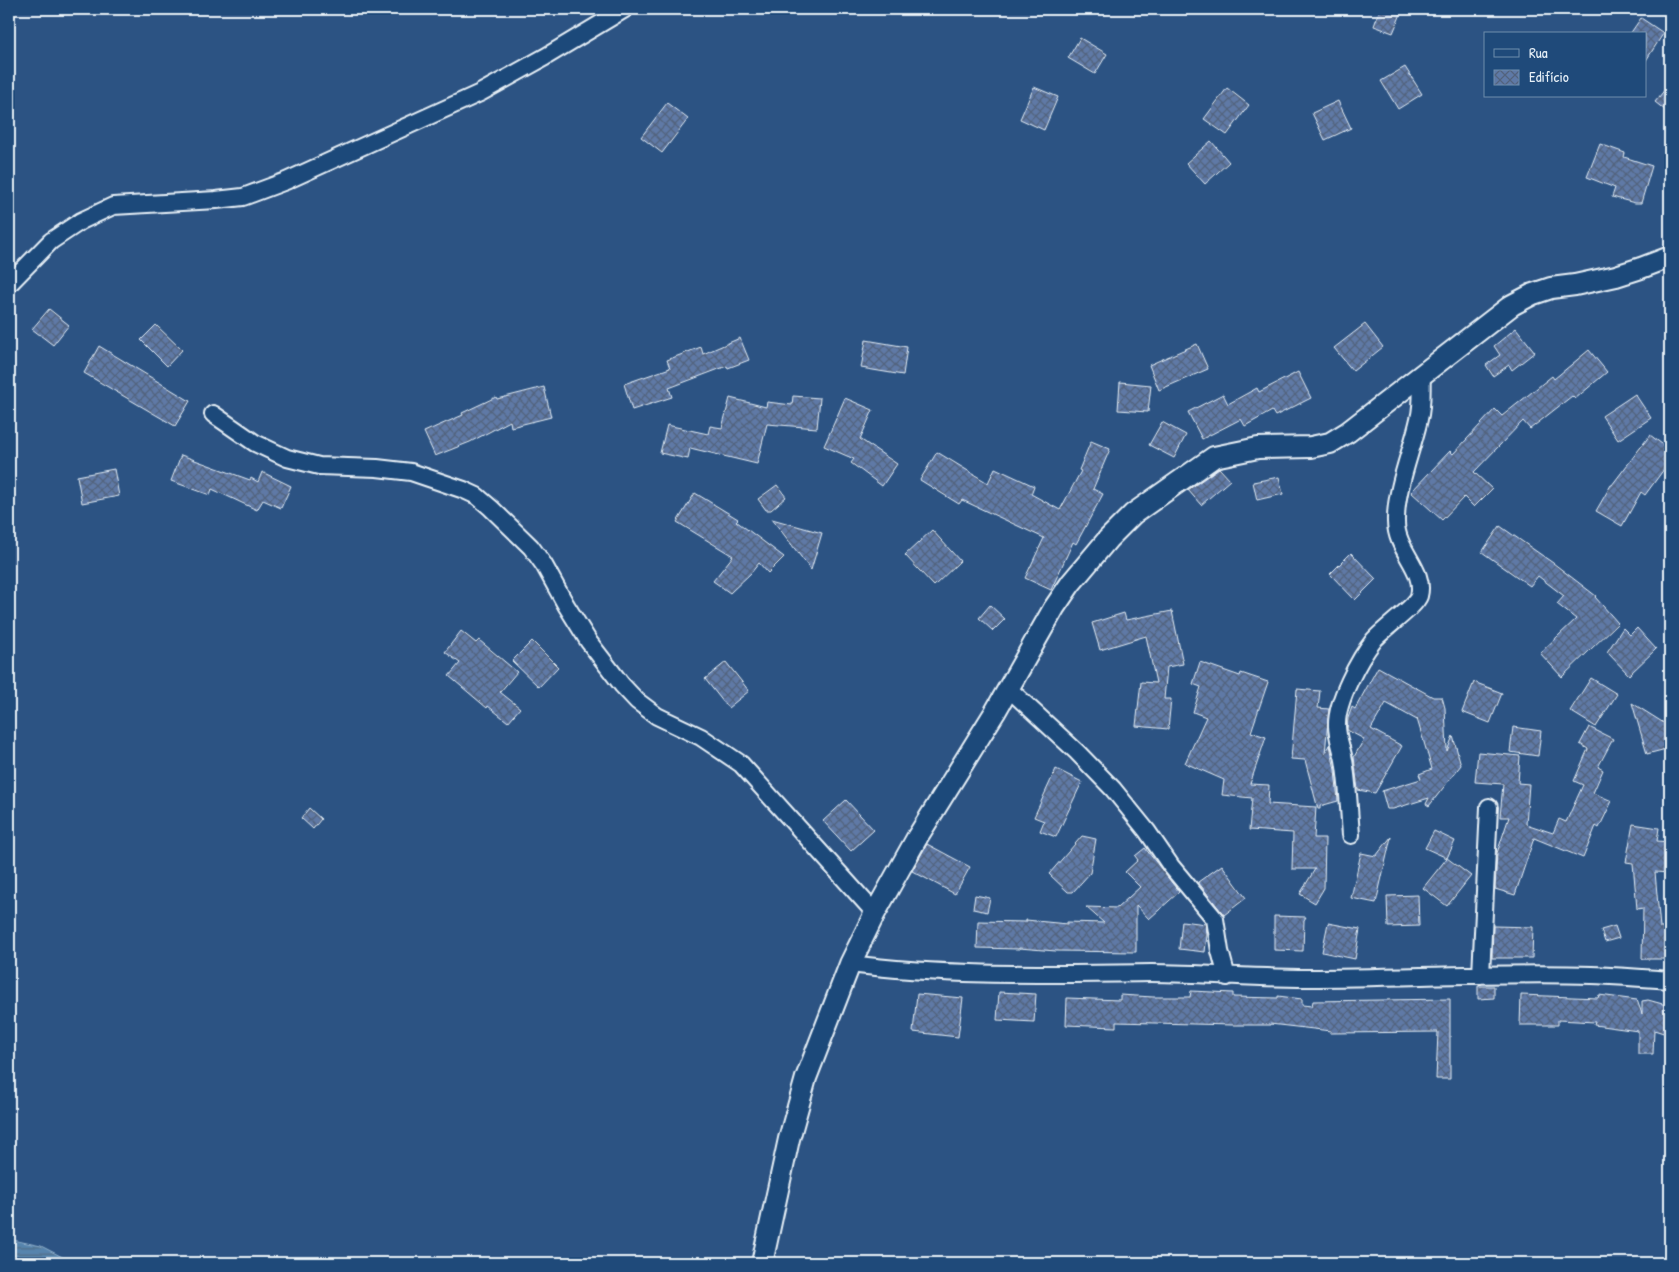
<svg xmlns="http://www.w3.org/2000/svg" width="1679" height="1272" font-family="'Patrick Hand',sans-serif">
  <defs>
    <pattern id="water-rules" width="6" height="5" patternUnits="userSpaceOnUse" patternTransform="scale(1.25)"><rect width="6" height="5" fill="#5684ad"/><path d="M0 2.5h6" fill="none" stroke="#506c85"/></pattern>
    <pattern id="building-cross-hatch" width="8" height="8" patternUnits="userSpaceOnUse" patternTransform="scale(1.25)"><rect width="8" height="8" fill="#5e79a6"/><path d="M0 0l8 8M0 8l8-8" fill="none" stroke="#53637d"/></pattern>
  </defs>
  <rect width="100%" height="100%" fill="#2c5383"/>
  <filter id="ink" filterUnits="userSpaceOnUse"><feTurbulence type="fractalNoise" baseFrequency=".02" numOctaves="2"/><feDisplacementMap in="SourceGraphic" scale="10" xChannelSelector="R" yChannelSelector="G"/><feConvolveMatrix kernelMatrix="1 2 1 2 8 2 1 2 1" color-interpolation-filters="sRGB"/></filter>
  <g filter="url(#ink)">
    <path fill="url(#water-rules)" stroke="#90b0cb" d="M 13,1240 L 41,1246 L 74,1263 L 9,1263 L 9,1241 Z"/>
    <path fill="url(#building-cross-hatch)" stroke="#e8f1f8" d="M 1380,9 L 1403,9 L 1393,33 L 1374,26 Z
      M 1641,18 L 1665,34 L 1663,34 L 1645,62 L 1645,34 L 1630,34 Z
      M 1080,38 L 1107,54 L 1095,74 L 1068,58 Z
      M 1405,67 L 1422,94 L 1398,109 L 1381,81 Z
      M 1670,83 L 1670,114 L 1655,102 Z
      M 1034,87 L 1058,97 L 1044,130 L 1020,119 Z
      M 1227,88 L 1249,105 L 1227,135 L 1204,119 Z
      M 1338,101 L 1351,128 L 1325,140 L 1312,113 Z
      M 667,103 L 688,119 L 662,153 L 641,137 Z
      M 1211,141 L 1229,162 L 1205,184 L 1186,163 Z
      M 1600,144 L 1625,153 L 1624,157 L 1652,166 L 1641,203 L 1635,203 L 1612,197 L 1615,188 L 1587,177 Z
      M 49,309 L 69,325 L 53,345 L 32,329 Z
      M 1365,324 L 1383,347 L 1353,371 L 1334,348 Z
      M 156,325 L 182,350 L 167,366 L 141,340 Z
      M 1516,328 L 1535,352 L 1512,370 L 1509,365 L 1493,376 L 1486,365 L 1500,355 L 1494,346 Z
      M 740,338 L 749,360 L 728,368 L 727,366 L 669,388 L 672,397 L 632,410 L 624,384 L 670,368 L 667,360 L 701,347 L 703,354 Z
      M 866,340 L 907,347 L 903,375 L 861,368 Z
      M 1197,344 L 1208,369 L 1159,390 L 1149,365 Z
      M 99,346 L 190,401 L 175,426 L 84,373 Z
      M 1589,350 L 1607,372 L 1575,399 L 1572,396 L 1530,429 L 1523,421 L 1474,472 L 1492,489 L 1474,507 L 1464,497 L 1442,520 L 1411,492 L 1450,451 L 1453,454 L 1495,409 L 1502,416 L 1552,376 L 1554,379 Z
      M 1298,372 L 1311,398 L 1275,416 L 1272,411 L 1245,426 L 1241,419 L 1202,439 L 1188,412 L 1223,394 L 1228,404 L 1257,388 L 1259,392 Z
      M 1120,382 L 1151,385 L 1148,412 L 1118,410 Z
      M 544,387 L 551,417 L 511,427 L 510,421 L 470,442 L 435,456 L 424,432 L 463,415 L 462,413 L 496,397 L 497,399 Z
      M 1635,394 L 1651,418 L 1618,440 L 1602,416 Z
      M 793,396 L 820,398 L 817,428 L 767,424 L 757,464 L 690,448 L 688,459 L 660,453 L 667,425 L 708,434 L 710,426 L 722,428 L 730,398 L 766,407 L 767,402 L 792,405 Z
      M 845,398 L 873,410 L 860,439 L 897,464 L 882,486 L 851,463 L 854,459 L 824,446 Z
      M 1162,422 L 1186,435 L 1174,458 L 1149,445 Z
      M 1650,435 L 1670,450 L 1670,461 L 1645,495 L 1641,492 L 1622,526 L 1596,511 L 1611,485 L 1612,485 Z
      M 1091,441 L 1110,449 L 1093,489 L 1103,494 L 1076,544 L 1073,542 L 1051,590 L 1025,578 L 1044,538 L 962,500 L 959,504 L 920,480 L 937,452 L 988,483 L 995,468 L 1034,486 L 1031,494 L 1060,510 L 1081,471 L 1079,470 Z
      M 181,455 L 250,480 L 251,478 L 258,482 L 262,472 L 291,486 L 281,508 L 263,500 L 257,510 L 212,489 L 210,495 L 171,481 Z
      M 1219,468 L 1230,480 L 1201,505 L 1188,490 Z
      M 114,469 L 119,496 L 82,503 L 77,476 Z
      M 1279,477 L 1283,494 L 1257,500 L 1253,482 Z
      M 777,485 L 786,497 L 771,510 L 766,510 L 758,499 Z
      M 695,493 L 738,519 L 736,521 L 784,557 L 768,573 L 759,563 L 751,573 L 730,593 L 713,581 L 733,556 L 677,522 Z
      M 772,519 L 822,533 L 811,570 Z
      M 1500,526 L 1553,563 L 1596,596 L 1595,597 L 1618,623 L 1562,677 L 1540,653 L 1576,619 L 1557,604 L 1564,596 L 1538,576 L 1530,586 L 1482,552 Z
      M 932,530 L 960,561 L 934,586 L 905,555 Z
      M 1351,553 L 1376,579 L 1355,600 L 1330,574 Z
      M 990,605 L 1005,619 L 993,631 L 979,618 Z
      M 1172,611 L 1183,664 L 1167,667 L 1164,699 L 1171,699 L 1168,729 L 1136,726 L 1141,682 L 1156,683 L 1146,636 L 1100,650 L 1092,623 L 1124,613 L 1126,620 Z
      M 1623,628 L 1630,635 L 1637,628 L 1656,649 L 1629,675 L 1607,652 Z
      M 461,631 L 476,643 L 479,640 L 517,672 L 500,692 L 520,708 L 508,722 L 488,706 L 487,708 L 449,676 L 460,663 L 445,652 Z
      M 532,641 L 558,667 L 539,687 L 512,661 Z
      M 726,662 L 749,691 L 728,708 L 705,679 Z
      M 1200,662 L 1240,676 L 1241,673 L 1268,682 L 1251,732 L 1266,737 L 1250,784 L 1269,785 L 1268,804 L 1316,807 L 1314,838 L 1325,838 L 1324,888 L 1315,903 L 1300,894 L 1315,869 L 1292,869 L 1293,833 L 1249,830 L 1252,798 L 1222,795 L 1224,780 L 1185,763 L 1206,717 L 1193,712 L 1201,687 L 1193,684 Z
      M 1378,667 L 1433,697 L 1442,697 L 1445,708 L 1447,751 L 1453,736 L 1461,765 L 1429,806 L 1426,804 L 1429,798 L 1393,809 L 1387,809 L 1382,791 L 1421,779 L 1419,774 L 1432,769 L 1417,719 L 1417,720 L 1386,703 L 1371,729 L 1402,746 L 1375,793 L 1358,790 L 1354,757 L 1364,739 L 1347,730 L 1348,718 L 1352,707 L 1355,709 Z
      M 1591,678 L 1617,694 L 1596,727 L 1570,711 Z
      M 1474,682 L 1502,693 L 1490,723 L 1462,712 Z
      M 1297,689 L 1320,691 L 1318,708 L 1329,709 L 1325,754 L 1330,745 L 1335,770 L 1338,801 L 1320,806 L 1320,809 L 1318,809 L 1305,760 L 1291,759 Z
      M 1632,703 L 1667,725 L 1670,736 L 1670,748 L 1647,754 Z
      M 1513,727 L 1541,731 L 1538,756 L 1510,752 Z
      M 1589,727 L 1613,739 L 1598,767 L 1603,770 L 1593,793 L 1612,801 L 1599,828 L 1596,826 L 1583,858 L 1534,838 L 1515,895 L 1495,889 L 1497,853 L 1509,817 L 1500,817 L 1503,784 L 1475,782 L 1478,752 L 1520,756 L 1518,783 L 1529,784 L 1526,824 L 1553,833 L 1559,819 L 1566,822 L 1583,785 L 1574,781 L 1588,749 L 1580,744 Z
      M 1056,769 L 1082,782 L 1056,837 L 1040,831 L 1044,821 L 1034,817 Z
      M 846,800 L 874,830 L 851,851 L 823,821 Z
      M 309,808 L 321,819 L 313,829 L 301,818 Z
      M 1633,824 L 1659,828 L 1657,841 L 1670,842 L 1670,873 L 1655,872 L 1660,928 L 1670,928 L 1670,959 L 1642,959 L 1643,908 L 1637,909 L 1633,863 L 1626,862 Z
      M 1434,831 L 1455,841 L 1447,858 L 1471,876 L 1447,906 L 1423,888 L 1447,858 L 1425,848 Z
      M 1082,836 L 1096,839 L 1090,873 L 1073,892 L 1068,892 L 1049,874 Z
      M 1391,837 L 1376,903 L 1351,898 L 1361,853 L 1376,856 Z
      M 927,844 L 970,867 L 955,894 L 912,871 Z
      M 1145,848 L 1179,892 L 1149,919 L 1136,905 L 1136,952 L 1056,951 L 1019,948 L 1019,949 L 977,948 L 978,921 L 1026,922 L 1026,920 L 1067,924 L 1067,922 L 1104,923 L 1086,907 L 1117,908 L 1140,887 L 1125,872 L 1138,860 L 1135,856 Z
      M 1222,865 L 1246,898 L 1224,915 L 1198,882 Z
      M 975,895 L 990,898 L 987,912 L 973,909 Z
      M 1418,895 L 1419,926 L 1388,927 L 1387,896 Z
      M 1274,916 L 1306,917 L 1304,920 L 1303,951 L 1274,950 Z
      M 1182,921 L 1206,924 L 1207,935 L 1205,952 L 1179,949 Z
      M 1328,923 L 1360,929 L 1355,959 L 1322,952 Z
      M 1493,926 L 1533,927 L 1532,958 L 1492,958 Z
      M 1615,926 L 1619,938 L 1605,942 L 1601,930 Z
      M 1478,986 L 1494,986 L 1494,998 L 1478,999 Z
      M 1191,991 L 1233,993 L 1233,997 L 1278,998 L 1278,996 L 1302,999 L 1302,1005 L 1312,1006 L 1313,1001 L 1450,999 L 1450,1079 L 1436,1079 L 1438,1032 L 1331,1033 L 1331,1031 L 1270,1024 L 1270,1025 L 1232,1025 L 1116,1022 L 1116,1027 L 1066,1025 L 1067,998 L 1120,1000 L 1120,995 L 1153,997 L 1190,997 Z
      M 999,992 L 1036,994 L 1034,1022 L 997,1020 Z
      M 917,994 L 963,998 L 958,1037 L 913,1032 Z
      M 1521,995 L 1598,998 L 1599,995 L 1637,1000 L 1642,1014 L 1642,1001 L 1648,1000 L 1670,1006 L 1670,1035 L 1654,1030 L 1653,1054 L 1638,1054 L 1638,1031 L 1594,1025 L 1595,1022 L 1558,1020 L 1558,1025 L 1520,1025 Z"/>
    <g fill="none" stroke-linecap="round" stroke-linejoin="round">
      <g stroke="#e8f1f8" stroke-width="20">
        <path id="minor" d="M 9,284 L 51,241 L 81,221 L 113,206 L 216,200 L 243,197 L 286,181 L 480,93 L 545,57 L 625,9
          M 213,414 L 255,443 L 287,458 L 319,466 L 377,468 L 411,472 L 464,490 L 477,496 L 491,508 L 531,547 L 544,565 L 566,605 L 589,642 L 622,685 L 637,701 L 657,716 L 701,737 L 741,764 L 875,913
          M 1008,688 L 1077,752 L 1113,789 L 1147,831 L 1171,866 L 1215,919 L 1220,951 L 1227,977
          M 1351,835 C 1349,810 1348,784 1344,760 C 1342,749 1337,737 1337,726 C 1336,702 1359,659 1374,640 C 1382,630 1416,606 1419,596 C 1426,570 1396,551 1396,522 C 1395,490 1412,451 1419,419 C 1423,405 1421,388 1422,374
          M 850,964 C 950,977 1050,974 1151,973 C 1203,973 1255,978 1307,978 C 1402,978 1497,972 1592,975 C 1618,976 1644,978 1670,980
          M 1481,975 L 1489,807"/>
      </g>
      <g stroke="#e8f1f8" stroke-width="24">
        <path id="tertiary" d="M 762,1263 L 789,1139 L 806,1078 L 850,964 L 875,913 L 918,836 L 995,712 L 1054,608 L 1071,583 L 1108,539 L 1133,514 L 1214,457 L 1258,448 L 1311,447 L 1330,443 L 1348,432 L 1512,305 L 1533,294 L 1551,288 L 1575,285 L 1616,276 L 1641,268 L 1670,257"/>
      </g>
      <use href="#minor" stroke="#1f4a7a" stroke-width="16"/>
      <use href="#tertiary" stroke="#1f4a7a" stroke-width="20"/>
    </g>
  </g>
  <rect width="1679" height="1272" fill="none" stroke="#1f4a7a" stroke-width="30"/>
  <rect x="15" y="15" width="1649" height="1242" fill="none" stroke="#e8f1f8" stroke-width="2" filter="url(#ink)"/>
  <rect x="1484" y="32" width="162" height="65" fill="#1f4a7a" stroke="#6f8dac"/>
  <rect x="1494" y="49" width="25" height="8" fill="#1f4a7a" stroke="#6f8dac"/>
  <text x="1529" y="58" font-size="15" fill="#e8f1f8">Rua</text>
  <rect x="1494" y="70" width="25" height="15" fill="url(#building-cross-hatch)" stroke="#6f8dac"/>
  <text x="1529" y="82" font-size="15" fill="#e8f1f8">Edifício</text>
</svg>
